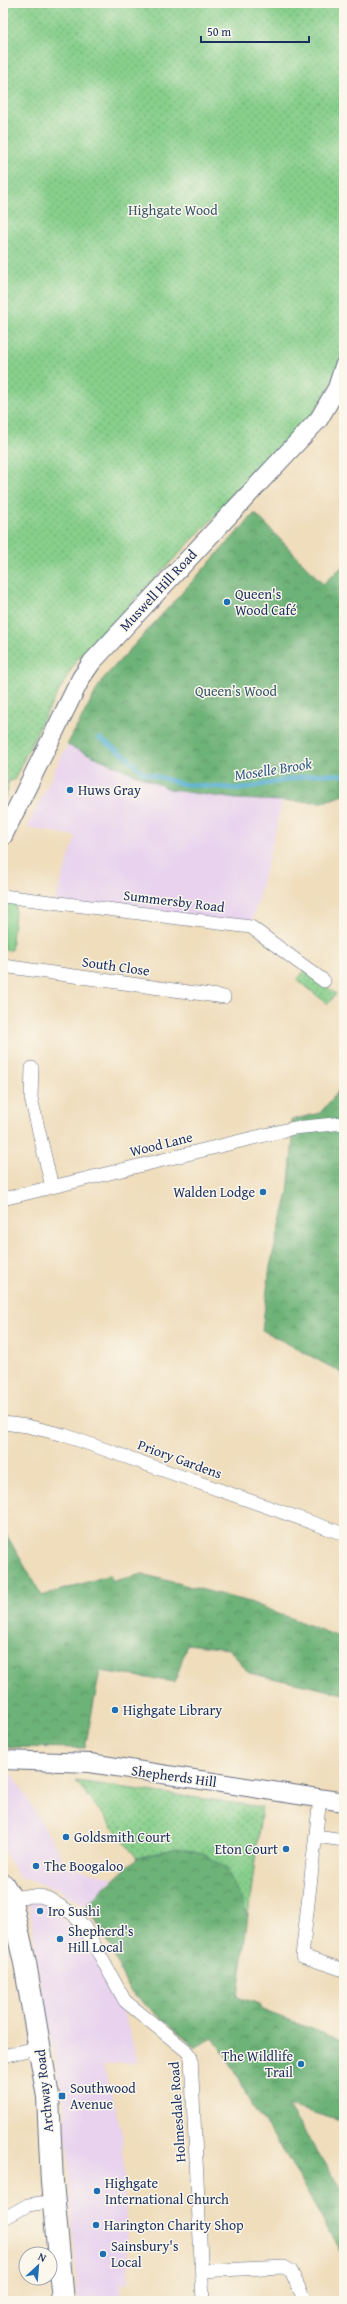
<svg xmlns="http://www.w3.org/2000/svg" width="347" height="2304" font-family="'Gentium Book Plus',serif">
  <defs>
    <pattern id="forest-crowns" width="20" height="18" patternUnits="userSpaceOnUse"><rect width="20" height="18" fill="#6db277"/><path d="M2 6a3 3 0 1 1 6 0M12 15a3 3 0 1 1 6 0" fill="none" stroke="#599165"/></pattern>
    <pattern id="park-dots" width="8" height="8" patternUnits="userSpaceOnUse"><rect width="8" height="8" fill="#87cf8b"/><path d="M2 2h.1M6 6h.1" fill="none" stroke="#6ea875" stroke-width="1.8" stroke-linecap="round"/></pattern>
  </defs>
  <rect width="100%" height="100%" fill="#fbf7ec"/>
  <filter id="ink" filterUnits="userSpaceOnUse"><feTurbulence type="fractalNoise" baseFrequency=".025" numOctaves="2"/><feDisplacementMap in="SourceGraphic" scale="8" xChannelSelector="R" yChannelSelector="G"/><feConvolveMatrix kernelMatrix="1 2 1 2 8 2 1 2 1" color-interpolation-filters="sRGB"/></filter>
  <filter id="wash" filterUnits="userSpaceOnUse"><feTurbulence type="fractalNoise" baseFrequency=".012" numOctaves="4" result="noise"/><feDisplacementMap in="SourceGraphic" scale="16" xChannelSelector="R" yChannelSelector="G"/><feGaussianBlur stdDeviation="0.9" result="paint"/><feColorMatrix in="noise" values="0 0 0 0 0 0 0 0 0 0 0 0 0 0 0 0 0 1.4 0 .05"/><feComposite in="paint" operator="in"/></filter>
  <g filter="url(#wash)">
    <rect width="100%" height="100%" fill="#efddbb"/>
    <path fill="#e8d2ee" d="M 67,745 L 172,790 L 236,799 L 283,801 L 251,927 L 54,903 L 76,836 L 27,827 Z
      M 13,1774 L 67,1866 L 114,1878 L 84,1907 L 60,1890 L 19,1877 L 3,1850 L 3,1777 Z
      M 39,1900 L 79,1931 L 91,1948 L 111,1992 L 122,2008 L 138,2061 L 103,2065 L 122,2133 L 129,2283 L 121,2283 L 122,2301 L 78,2301 L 64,2100 L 40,1982 L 29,1902 Z"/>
    <path fill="#87cf8b" stroke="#517f74" d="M 3,902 L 16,903 L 11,950 L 6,951 L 3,945 Z"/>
    <path fill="url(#forest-crowns)" stroke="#44706a" d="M 255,513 L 323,584 L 344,565 L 344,795 L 323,802 L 283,801 L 236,799 L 172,790 L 67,745 L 102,680 Z
      M 344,1078 L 344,1374 L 262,1330 L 270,1266 L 288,1193 L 294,1128 L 291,1120 L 320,1113 L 337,1093 Z
      M 3,1529 L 42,1596 L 110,1575 L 113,1581 L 142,1574 L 250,1602 L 344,1639 L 344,1694 L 249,1673 L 229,1649 L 187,1644 L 175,1682 L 100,1671 L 85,1748 L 3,1747 Z
      M 177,1848 L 203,1853 L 227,1869 L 248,1915 L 238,1997 L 260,2004 L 262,2010 L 344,2041 L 344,2122 L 287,2105 L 344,2194 L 344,2251 L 341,2253 L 285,2153 L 249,2101 L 235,2070 L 213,2038 L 196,2047 L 129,1991 L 110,1946 L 87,1904 L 137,1858 Z"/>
    <path fill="url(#park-dots)" stroke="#517f74" d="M 3,3 L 344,3 L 344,348 L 332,384 L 311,416 L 76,661 L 41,723 L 14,780 L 9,781 L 7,787 L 8,791 L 3,801 Z
      M 305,970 L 336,994 L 328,1004 L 297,980 Z
      M 76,1781 L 262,1807 L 248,1915 L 227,1869 L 203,1853 L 177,1848 L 137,1858 Z"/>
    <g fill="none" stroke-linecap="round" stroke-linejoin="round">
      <path stroke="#56afd3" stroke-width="4.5" d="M 99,738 L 126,756 L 142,772 L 182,784 L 241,789 L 317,774 L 344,775"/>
    </g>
  </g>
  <g filter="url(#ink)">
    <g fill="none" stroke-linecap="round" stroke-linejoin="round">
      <g stroke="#656c7f" stroke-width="14">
        <path id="street" d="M 3,896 L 251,927 L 324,981
          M 3,966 L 224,997
          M 32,1068 L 31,1098 L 52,1187
          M 3,1199 L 294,1128 L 344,1123
          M 3,1423 L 27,1426 L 64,1435 L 344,1534
          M 320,1798 L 302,1956 L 344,1970
          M 316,1836 L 344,1840
          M 10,1897 L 40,1896 L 49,1899 L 73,1914 L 85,1928 L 125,2001 L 188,2052 L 191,2057 L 203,2301
          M 3,2056 L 40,2047
          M 3,2219 L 28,2205 L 54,2201
          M 201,2271 L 284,2267 L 291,2271 L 305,2301"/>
      </g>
      <g stroke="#656c7f" stroke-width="20">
        <path id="secondary" d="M 3,836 L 81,678 L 92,662 L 319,419 L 337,388 L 344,366
          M 3,1760 L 90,1763 L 344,1802"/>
      </g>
      <g stroke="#656c7f" stroke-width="24">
        <path id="highway" d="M 3,1885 L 10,1897 L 25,1963 L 48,2097 L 52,2182 L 63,2301"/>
      </g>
      <use href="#street" stroke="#fff" stroke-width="13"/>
      <use href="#secondary" stroke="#fff" stroke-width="18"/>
      <use href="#highway" stroke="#fff" stroke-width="22"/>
    </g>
  </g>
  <g fill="#1f6fb2" stroke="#fbf7ec" stroke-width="1.5">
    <circle cx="227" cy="602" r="4"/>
    <circle cx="70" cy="790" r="4"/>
    <circle cx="263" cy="1192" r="4"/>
    <circle cx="115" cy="1710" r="4"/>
    <circle cx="66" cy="1837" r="4"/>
    <circle cx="286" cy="1849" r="4"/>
    <circle cx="36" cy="1866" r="4"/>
    <circle cx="40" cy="1911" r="4"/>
    <circle cx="60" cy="1939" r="4"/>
    <circle cx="301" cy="2064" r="4"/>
    <rect x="58" y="2092" width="8" height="8" rx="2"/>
    <circle cx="97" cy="2191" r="4"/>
    <circle cx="96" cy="2225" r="4"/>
    <circle cx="103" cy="2254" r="4"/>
  </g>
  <g text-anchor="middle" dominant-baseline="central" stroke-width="3" stroke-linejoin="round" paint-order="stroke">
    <g font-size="14" fill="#365769" stroke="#fbf7ec">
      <text x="173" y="210">Highgate Wood</text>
      <text x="236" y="691">Queen’s Wood</text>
    </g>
    <g font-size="14" fill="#1b2f5e" stroke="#fbf7ec">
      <text transform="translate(158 590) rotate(-47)">Muswell Hill Road</text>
      <text transform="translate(174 901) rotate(7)">Summersby Road</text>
      <text transform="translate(116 966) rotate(8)">South Close</text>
      <text transform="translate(161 1144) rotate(-14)">Wood Lane</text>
      <text transform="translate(180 1459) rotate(20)">Priory Gardens</text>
      <text transform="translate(174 1776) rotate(8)">Shepherds Hill</text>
      <text transform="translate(44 2091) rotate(-96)">Archway Road</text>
      <text transform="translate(177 2112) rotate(-94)">Holmesdale Road</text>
    </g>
    <g font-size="14" fill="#1b2f5e" stroke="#fbf7ec" text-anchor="start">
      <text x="235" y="594">Queen's<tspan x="235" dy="16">Wood Café</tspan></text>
      <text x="78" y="790">Huws Gray</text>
      <text x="255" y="1192" text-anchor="end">Walden Lodge</text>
      <text x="123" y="1710">Highgate Library</text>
      <text x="74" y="1837">Goldsmith Court</text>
      <text x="278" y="1849" text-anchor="end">Eton Court</text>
      <text x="44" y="1866">The Boogaloo</text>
      <text x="48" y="1911">Iro Sushi</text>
      <text x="68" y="1931">Shepherd's<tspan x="68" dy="16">Hill Local</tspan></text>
      <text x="293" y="2056" text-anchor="end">The Wildlife<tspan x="293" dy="16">Trail</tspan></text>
      <text x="70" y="2088">Southwood<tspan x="70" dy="16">Avenue</tspan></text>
      <text x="105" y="2183">Highgate<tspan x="105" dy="16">International Church</tspan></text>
      <text x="104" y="2225">Harington Charity Shop</text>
      <text x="111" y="2246">Sainsbury's<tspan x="111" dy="16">Local</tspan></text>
    </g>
    <g font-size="15" font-style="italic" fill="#305c87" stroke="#fbf7ec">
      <text transform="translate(273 769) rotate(-9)">Moselle Brook</text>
    </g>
  </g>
  <rect width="347" height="2304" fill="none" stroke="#fbf7ec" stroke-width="16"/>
  <g transform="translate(38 2266) rotate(26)"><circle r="19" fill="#fbf7ec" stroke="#a1a7b3"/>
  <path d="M0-3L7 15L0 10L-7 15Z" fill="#1f6fb2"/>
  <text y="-6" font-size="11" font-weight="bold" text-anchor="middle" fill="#1b2f5e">N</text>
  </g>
  <path d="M201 36v6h108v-6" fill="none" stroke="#1b2f5e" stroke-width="2"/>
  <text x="207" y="36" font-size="12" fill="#1b2f5e" stroke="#fbf7ec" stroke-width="3" paint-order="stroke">50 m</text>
</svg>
